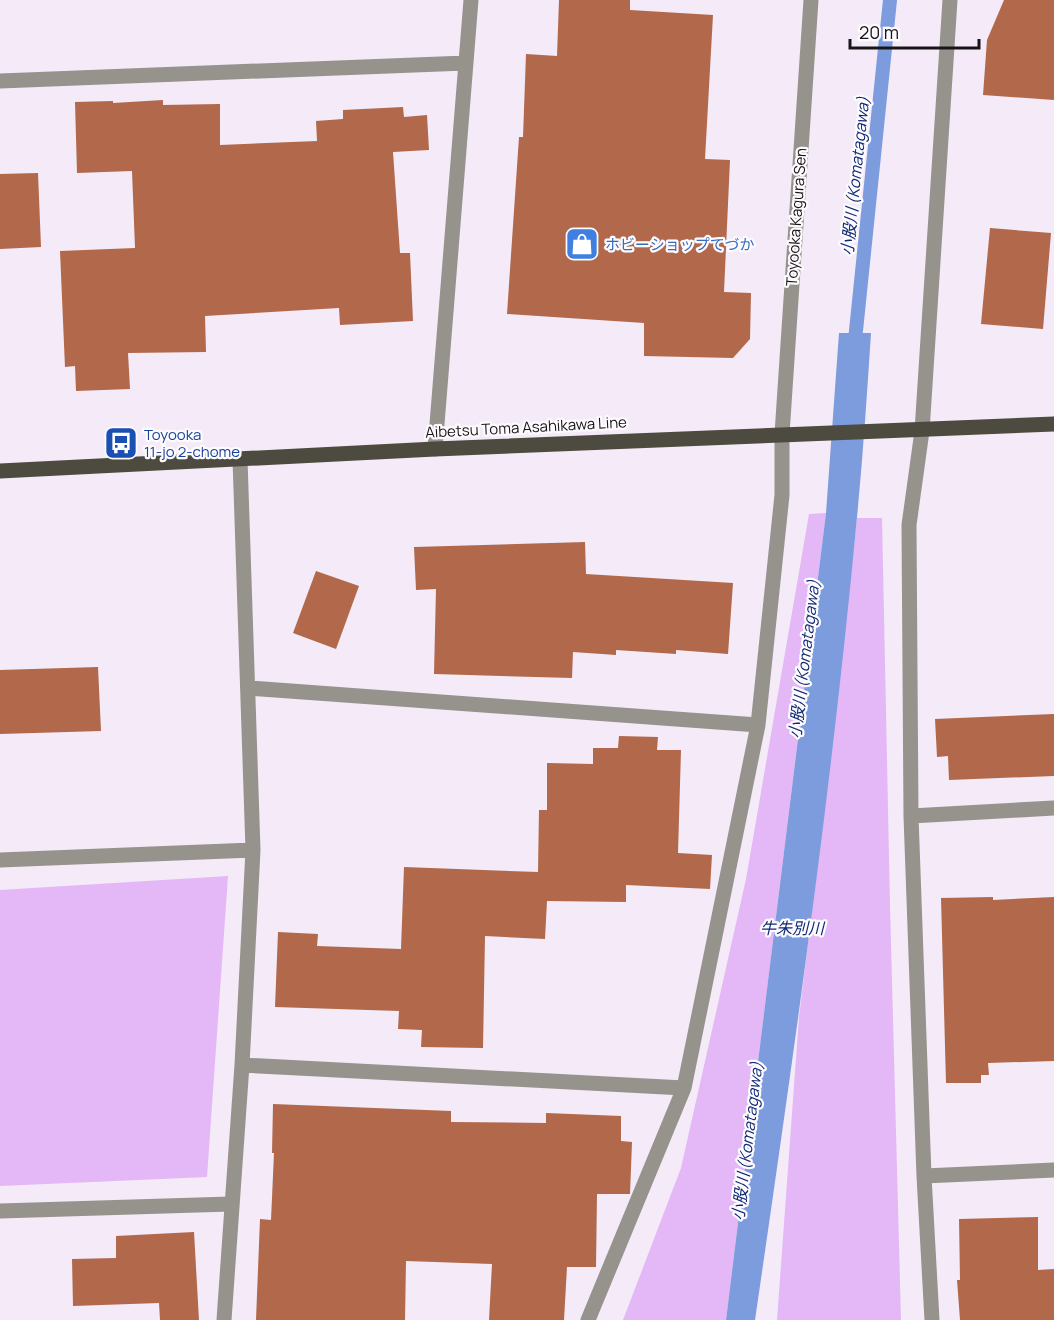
<svg xmlns="http://www.w3.org/2000/svg" width="1054" height="1320" font-family="Manrope,'Noto Sans JP',sans-serif">
  <rect width="100%" height="100%" fill="#f4eaf8"/>
  <path fill="#e4b7f6" d="M 826,513 L 726,1320 L 623,1320 L 681,1168 L 746,879 L 809,514 Z
    M 857,518 L 882,518 L 890,906 L 901,1320 L 777,1320 L 799,1017 L 828,780 Z
    M 228,876 L 207,1177 L 0,1186 L 0,890 Z"/>
  <path fill="#7d9cdd" d="M 839,333 L 871,333 C 867,394 863,456 857,517 C 832,786 794,1053 755,1320 L 726,1320 L 826,513 Z"/>
  <g fill="none" stroke-linecap="round" stroke-linejoin="round">
    <path stroke="#7d9cdd" stroke-width="14" d="M 854,350 L 890,0"/>
  </g>
  <path fill="#b1684b" d="M 559,0 L 630,0 L 630,10 L 713,15 L 705,159 L 730,160 L 724,292 L 751,293 L 750,339 L 733,358 L 644,356 L 644,323 L 507,314 L 519,137 L 523,137 L 526,54 L 557,56 Z
    M 1004,0 L 1054,0 L 1054,100 L 983,95 L 987,40 Z
    M 163,100 L 163,105 L 220,104 L 220,145 L 317,141 L 316,121 L 343,119 L 343,110 L 403,107 L 404,117 L 427,115 L 429,150 L 393,152 L 400,253 L 410,253 L 413,321 L 340,325 L 339,308 L 205,316 L 206,352 L 128,353 L 130,389 L 76,391 L 75,366 L 65,367 L 60,251 L 135,248 L 132,171 L 77,173 L 75,102 L 113,101 L 113,103 Z
    M 38,173 L 41,247 L 0,249 L 0,174 Z
    M 990,228 L 1051,233 L 1043,329 L 981,324 Z
    M 585,542 L 586,574 L 733,583 L 728,654 L 676,650 L 676,654 L 616,650 L 616,655 L 573,652 L 572,678 L 434,674 L 436,589 L 416,590 L 414,547 Z
    M 316,571 L 359,586 L 336,649 L 293,633 Z
    M 98,667 L 101,731 L 0,734 L 0,670 Z
    M 1054,714 L 1054,776 L 949,780 L 948,756 L 937,757 L 935,719 Z
    M 619,736 L 658,737 L 657,750 L 681,750 L 678,853 L 712,855 L 710,889 L 626,885 L 626,902 L 547,901 L 545,939 L 485,936 L 483,1048 L 421,1047 L 422,1030 L 398,1029 L 399,1011 L 275,1007 L 278,932 L 318,934 L 317,946 L 401,949 L 404,867 L 538,872 L 539,810 L 547,810 L 547,763 L 593,764 L 593,748 L 618,748 Z
    M 993,897 L 993,900 L 1054,897 L 1054,1061 L 988,1063 L 989,1075 L 981,1075 L 981,1083 L 946,1083 L 941,898 Z
    M 273,1104 L 451,1111 L 451,1122 L 546,1123 L 546,1113 L 621,1116 L 621,1141 L 632,1142 L 630,1194 L 597,1194 L 596,1267 L 567,1267 L 564,1320 L 489,1320 L 492,1264 L 406,1261 L 405,1320 L 256,1320 L 260,1219 L 271,1220 L 274,1153 L 272,1153 Z
    M 1038,1217 L 1038,1270 L 1054,1269 L 1054,1320 L 960,1320 L 957,1280 L 960,1280 L 959,1219 Z
    M 194,1232 L 199,1320 L 160,1320 L 159,1303 L 73,1306 L 72,1259 L 116,1258 L 116,1236 Z"/>
  <g fill="none" stroke-linecap="round" stroke-linejoin="round">
    <path stroke="#95938c" stroke-width="15" d="M 0,81 L 466,63
      M 922,431 L 909,525 L 911,816 L 924,1176 L 932,1320
      M 435,449 L 471,0
      M 249,688 L 758,725
      M 911,816 L 1054,808
      M 0,860 L 253,850
      M 242,1065 L 684,1088
      M 924,1176 L 1054,1170
      M 0,1211 L 231,1204
      M 224,1320 L 242,1065 L 253,850 L 240,459
      M 588,1320 L 684,1088 L 758,725 L 782,495 L 782,434"/>
    <path stroke="#95938c" stroke-width="15" d="M 922,431 L 950,0
      M 782,434 L 811,0"/>
    <path stroke="#4d4a3f" stroke-width="15" d="M 0,471 L 435,449 L 1054,424"/>
  </g>
  <defs>
    <g id="shop-square" transform="scale(1.725)"><rect x="-9" y="-9" width="18" height="18" rx="4" fill="#3f7fe0" stroke="#fdfbfd"/><path d="M-5-2.5h2.3a2.7 3.5 0 0 1 5.4 0H5L5.5 6h-11ZM-1.5-2.5h3a1.5 2.3 0 0 0-3 0Z" fill="#fff"/></g>
    <g id="bus-square" transform="scale(1.725)"><rect x="-9" y="-9" width="18" height="18" rx="4" fill="#1a4fb4" stroke="#fdfbfd"/><path d="M-5-6H5V4H4V6H2V4H-2V6H-4V4H-5ZM-3.5-4V0h7V-4ZM-3.5 1.2v1.5H-2V1.2ZM2 1.2v1.5H3.5V1.2Z" fill="#fff"/></g>
  </defs>
  <g fill-rule="evenodd">
    <use href="#shop-square" x="582" y="244"/>
    <use href="#bus-square" x="121" y="443"/>
  </g>
  <g text-anchor="middle" dominant-baseline="central" stroke-width="4.5" stroke-linejoin="round" paint-order="stroke">
    <g font-size="15" fill="#181519" stroke="#fdfbfd">
      <text transform="translate(796 217) rotate(-86)">Toyooka Kagura Sen</text>
      <text transform="translate(526 427) rotate(-3)">Aibetsu Toma Asahikawa Line</text>
    </g>
    <g font-size="15" fill="#366cbe" stroke="#fdfbfd" text-anchor="start">
      <text x="605" y="244">ホビーショップてづか</text>
    </g>
    <g font-size="15" fill="#164399" stroke="#fdfbfd" text-anchor="start">
      <text x="144" y="434">Toyooka<tspan x="144" dy="17">11-jo 2-chome</tspan></text>
    </g>
    <g font-size="16" font-style="italic" fill="#0e2974" stroke="#fdfbfd">
      <text transform="translate(855 176) rotate(-84)">小股川 (Komatagawa)</text>
      <text transform="translate(804 659) rotate(-83)">小股川 (Komatagawa)</text>
      <text x="792" y="928">牛朱別川</text>
      <text transform="translate(747 1141) rotate(-83)">小股川 (Komatagawa)</text>
    </g>
  </g>
  <path d="M850 39v9h129v-9" fill="none" stroke="#181519" stroke-width="3"/>
  <text x="859" y="39" font-size="18" fill="#181519" stroke="#fdfbfd" stroke-width="4.5" paint-order="stroke">20 m</text>
</svg>
